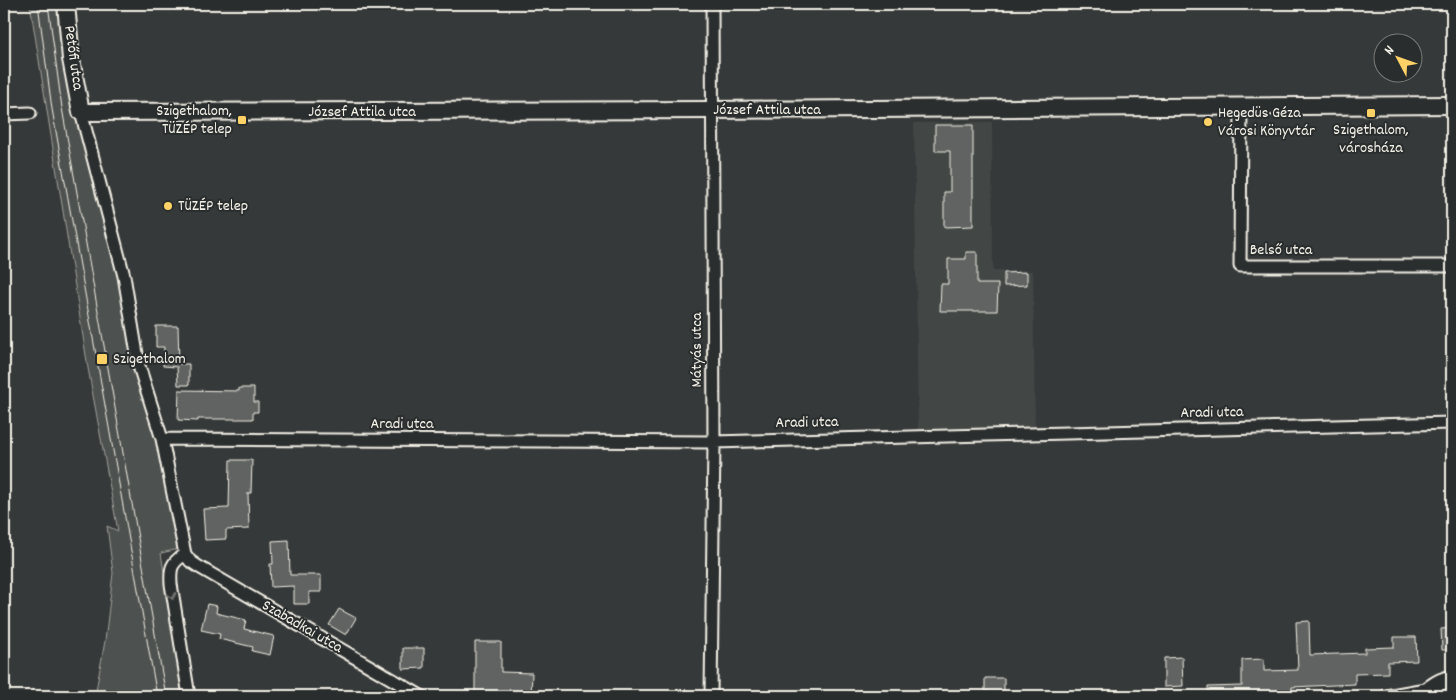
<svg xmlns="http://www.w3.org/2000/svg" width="1456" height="700" font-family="Dekko,sans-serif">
  <rect width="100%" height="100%" fill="#363939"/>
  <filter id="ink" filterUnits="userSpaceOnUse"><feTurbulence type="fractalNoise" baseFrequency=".02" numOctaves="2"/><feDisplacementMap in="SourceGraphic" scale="10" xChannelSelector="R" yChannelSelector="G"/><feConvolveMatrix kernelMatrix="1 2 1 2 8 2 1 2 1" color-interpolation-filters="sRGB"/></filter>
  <g filter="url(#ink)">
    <path fill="#434645" d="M 992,122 L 993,271 L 1033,271 L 1035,427 L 918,429 L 914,123 Z"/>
    <path fill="#4e514f" stroke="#a1a19c" d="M 30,4 L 61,4 L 66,59 L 79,129 L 118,278 L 133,360 L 158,438 L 179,549 L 161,553 L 183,696 L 95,696 L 105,641 L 113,573 L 107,526 L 118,531 L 88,368 Z"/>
    <path fill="#616362" stroke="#f4f1e8" d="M 935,125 L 973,125 L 973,226 L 944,227 L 944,192 L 950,192 L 950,151 L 935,151 Z
      M 966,252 L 977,252 L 977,284 L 998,284 L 997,311 L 940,311 L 941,284 L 948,284 L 948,259 L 966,259 Z
      M 1027,272 L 1027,285 L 1004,286 L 1004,273 Z
      M 156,326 L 178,326 L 179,364 L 189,364 L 189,385 L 178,385 L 177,367 L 163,366 L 164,347 L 156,347 Z
      M 239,388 L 254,388 L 254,402 L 258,402 L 258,412 L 253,412 L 253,419 L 198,419 L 198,421 L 178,420 L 179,390 L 239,391 Z
      M 230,460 L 252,460 L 251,493 L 248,493 L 249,529 L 226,530 L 226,539 L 205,540 L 203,509 L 229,508 Z
      M 289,540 L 290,575 L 321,575 L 321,592 L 309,592 L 309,604 L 294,604 L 294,586 L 271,587 L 270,564 L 273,564 L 272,541 Z
      M 207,604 L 217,606 L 216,613 L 246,620 L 244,629 L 274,636 L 270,655 L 252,651 L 253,647 L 219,639 L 220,634 L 201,630 Z
      M 339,609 L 356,618 L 346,635 L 329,625 Z
      M 1309,621 L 1310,655 L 1365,653 L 1365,648 L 1394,647 L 1394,637 L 1416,637 L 1417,661 L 1388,662 L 1388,673 L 1355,674 L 1355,684 L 1292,687 L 1292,691 L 1265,692 L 1265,696 L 1208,696 L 1208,687 L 1242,686 L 1242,660 L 1264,659 L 1264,671 L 1298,670 L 1296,622 Z
      M 1452,628 L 1452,650 L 1442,650 L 1441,629 Z
      M 475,642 L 501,642 L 501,672 L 532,673 L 531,696 L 475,696 Z
      M 403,648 L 424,648 L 424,668 L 403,669 Z
      M 1182,657 L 1183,686 L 1164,687 L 1164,658 Z
      M 985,678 L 1004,678 L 1004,696 L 989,696 L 989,691 L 985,691 Z"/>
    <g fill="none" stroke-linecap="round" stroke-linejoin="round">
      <g stroke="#f4f1e8" stroke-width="15">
        <path id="street" d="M 1241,106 L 1240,266 L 1452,266
          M 81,112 L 124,276 L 139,366 L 162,439 L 185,554 L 190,561 L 199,567 L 421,696
          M 4,114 L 30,113
          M 162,439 L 714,442 L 1452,423
          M 185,554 C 171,563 170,568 171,584 L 189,696
          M 711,696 L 714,442 L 712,4
          M 1386,696 L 1431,688"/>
      </g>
      <g stroke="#f4f1e8" stroke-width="20">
        <path id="secondary" d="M 66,4 L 71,59 L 81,112 L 712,110 L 1452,105
          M 1431,696 L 1431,688 C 1438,683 1443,680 1452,679"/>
      </g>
      <use href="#street" stroke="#2a2d2e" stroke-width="11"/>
      <use href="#secondary" stroke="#2a2d2e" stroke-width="16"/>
      <path stroke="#f4f1e8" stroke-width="1" d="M 38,4 L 52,109 L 157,696
        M 48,4 L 62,108 L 166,696"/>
    </g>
    <defs><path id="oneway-chevron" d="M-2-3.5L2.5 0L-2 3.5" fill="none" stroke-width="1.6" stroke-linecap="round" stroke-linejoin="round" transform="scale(1.25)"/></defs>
    <use stroke="#71726f" href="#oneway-chevron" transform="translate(172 596) rotate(81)"/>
  </g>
  <g fill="#ffd166" stroke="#2a2d2e" stroke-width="2">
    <rect x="1366" y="108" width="10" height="10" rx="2.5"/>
    <rect x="237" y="115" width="10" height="10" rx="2.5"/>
    <circle cx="1208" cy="122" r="5"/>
    <circle cx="168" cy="206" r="5"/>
    <rect x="96" y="353" width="12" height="12" rx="2.5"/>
  </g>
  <g text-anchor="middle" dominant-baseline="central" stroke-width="4" stroke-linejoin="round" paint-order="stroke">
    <g font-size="16" fill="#f4f1e8" stroke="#2a2d2e">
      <text transform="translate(73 58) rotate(82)">Petőfi utca</text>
      <text x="767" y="110">József Attila utca</text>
      <text x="362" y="112">József Attila utca</text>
      <text x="1281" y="250">Belső utca</text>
      <text transform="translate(697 350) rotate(-90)">Mátyás utca</text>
      <text transform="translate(1212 413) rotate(-1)">Aradi utca</text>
      <text transform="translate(807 423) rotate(-1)">Aradi utca</text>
      <text x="402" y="424">Aradi utca</text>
      <text transform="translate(302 627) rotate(30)">Szabadkai utca</text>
    </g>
    <g font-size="16" fill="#f4f1e8" stroke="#2a2d2e" text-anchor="start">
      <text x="232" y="111" text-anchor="end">Szigethalom,<tspan x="232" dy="18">TÜZÉP telep</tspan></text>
      <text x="1218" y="113">Hegedüs Géza<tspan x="1218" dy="18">Városi Könyvtár</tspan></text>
      <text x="1371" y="130" text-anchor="middle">Szigethalom,<tspan x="1371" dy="18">városháza</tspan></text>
      <text x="178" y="206">TÜZÉP telep</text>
      <text x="113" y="359">Szigethalom</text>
    </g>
  </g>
  <rect width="1456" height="700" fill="none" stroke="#2a2d2e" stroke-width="20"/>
  <rect x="10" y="10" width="1436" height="680" fill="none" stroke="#f4f1e8" stroke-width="2" filter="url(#ink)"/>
  <g transform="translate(1398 58) rotate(311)"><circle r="24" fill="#2a2d2e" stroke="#7b7b78"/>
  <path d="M0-4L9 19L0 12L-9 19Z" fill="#ffd166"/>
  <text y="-8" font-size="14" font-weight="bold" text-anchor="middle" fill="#f4f1e8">N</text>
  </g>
</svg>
